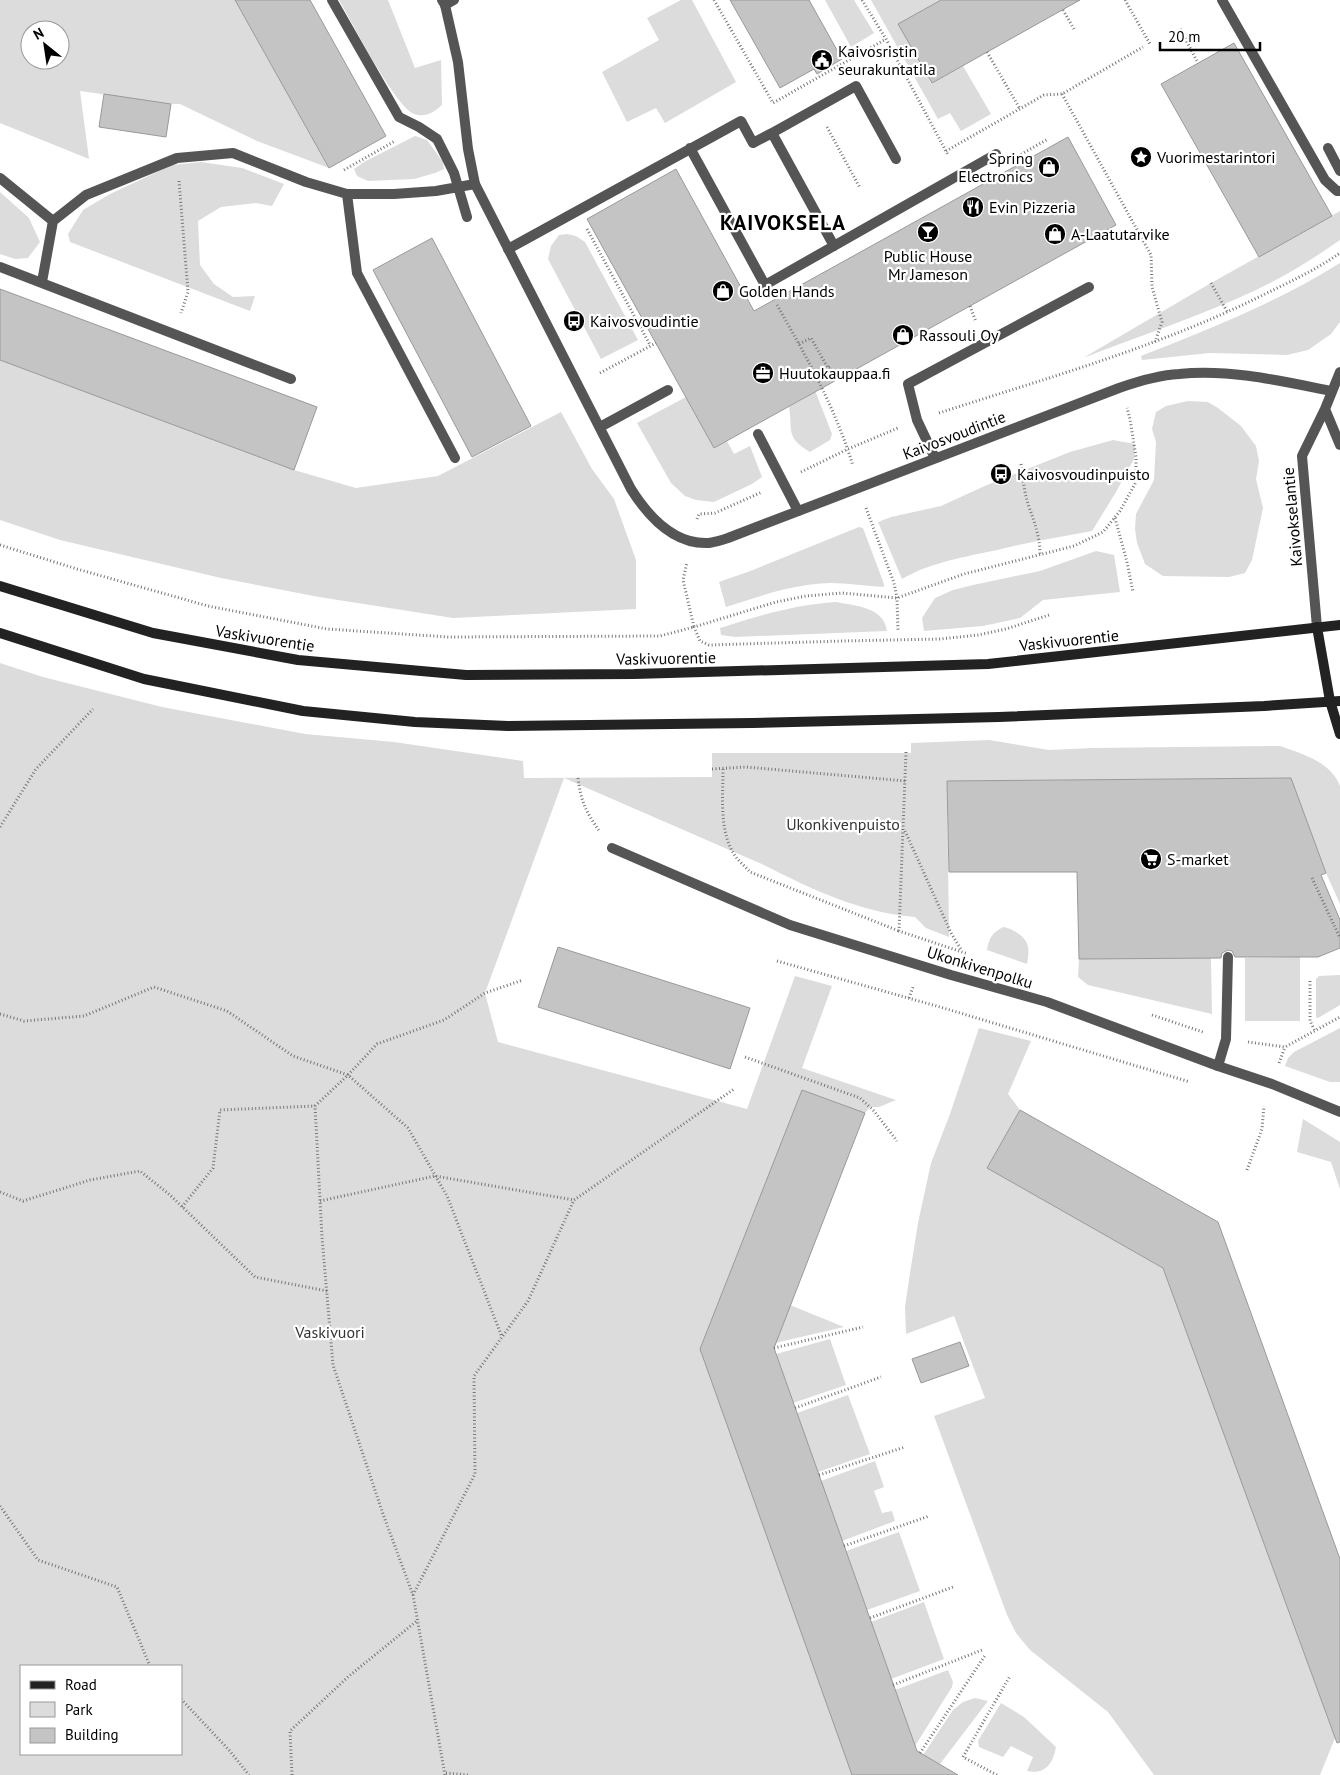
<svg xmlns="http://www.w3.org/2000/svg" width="1340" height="1775" font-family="'PT Sans',sans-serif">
  <rect width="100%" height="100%" fill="#fff"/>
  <path fill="#dcdcdc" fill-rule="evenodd" d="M 0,0 L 235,0 L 329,168 L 257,141 L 180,104 L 171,104 L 80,91 L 89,159 L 0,123 ZM 30,30 L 60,30 L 60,60 L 30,60 Z
    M 339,0 L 388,0 L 415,68 L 441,60 L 442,105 C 434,112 426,118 414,114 C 394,105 352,22 339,0 Z
    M 681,0 L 692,0 L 736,82 L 665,123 L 656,108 L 627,122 L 602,72 L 659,40 L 647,18 Z
    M 825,0 L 854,0 L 874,33 L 851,47 Z
    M 871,0 L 941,0 L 899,24 L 931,83 L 963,66 L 991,114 L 961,131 L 950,113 L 938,119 Z
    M 415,136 L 427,140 L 443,162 L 444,169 L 435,173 L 414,179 L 368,181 L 357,176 L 354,169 L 364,162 Z
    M 201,162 L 242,168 L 284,184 L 272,206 L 256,203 L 221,207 L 198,221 L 200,265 L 214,284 L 233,297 L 255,296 L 250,311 L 70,242 L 68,234 L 83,210 L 110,194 L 172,165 Z
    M 0,192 L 29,218 L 40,242 L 28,258 L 15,259 L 0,254 Z
    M 1340,211 L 1340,240 C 1313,259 1284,277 1254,291 C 1199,316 1140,336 1083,358 L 1211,283 Z
    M 567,234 L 576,236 L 585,242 L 638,340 L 601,359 L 548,259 L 551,246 L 559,235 Z
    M 1340,263 L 1340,322 L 1331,334 L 1308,350 L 1287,355 L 1210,353 L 1142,360 L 1141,356 C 1209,329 1278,302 1340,263 Z
    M 0,360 L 294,470 L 356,488 L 438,476 L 561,412 L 592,469 L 614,499 L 636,560 L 636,609 L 453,618 L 319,597 L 221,578 L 60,540 L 0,520 Z
    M 811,380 L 832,434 L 830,440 L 810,452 C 785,437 793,431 789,407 L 803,399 Z
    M 686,397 L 714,448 L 727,441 L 734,454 L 750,446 L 762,477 L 752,484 L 714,502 L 696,500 L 685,496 L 671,483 L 637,423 Z
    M 1188,401 L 1208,402 L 1218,408 L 1241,426 L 1256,446 L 1259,461 L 1256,479 L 1263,508 L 1252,560 L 1245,573 L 1229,577 L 1163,576 L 1145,564 L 1137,543 L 1135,529 L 1136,514 L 1154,480 L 1156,442 L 1152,429 L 1156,412 L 1166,406 Z
    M 1113,440 L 1135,444 L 1134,459 L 1116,492 L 1092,531 C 1060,537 1028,542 997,550 C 965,557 931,562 902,579 L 878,522 L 891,517 L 941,506 L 987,485 L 1070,452 Z
    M 859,527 L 863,528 L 884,584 L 884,587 C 866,586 848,583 830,583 C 794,584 760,596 726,607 L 719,582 L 753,570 Z
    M 1096,551 L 1114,555 L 1120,592 L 1043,600 L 1020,618 L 983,626 L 924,631 L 922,618 L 935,598 L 953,590 L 973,585 L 1040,571 Z
    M 836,602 C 856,606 884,607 887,631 L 735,637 L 721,635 L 720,628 C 760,615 794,605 836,602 Z
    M 0,663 L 43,677 L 162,707 L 305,734 L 394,742 L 523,761 L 524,778 L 712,777 L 712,753 L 911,753 L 911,743 L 989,740 L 1049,750 L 1092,748 L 1280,746 C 1303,754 1331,762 1340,786 L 1340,904 L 1326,873 L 1291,778 L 947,781 L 949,937 L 926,928 L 915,917 C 861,913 811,889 764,865 L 564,778 L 485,993 L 498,1042 L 747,1109 L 795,976 L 832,986 L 802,1068 L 896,1100 L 879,1107 L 870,1107 L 865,1113 L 802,1090 L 700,1349 L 852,1775 L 0,1775 ZM 21,1666 L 181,1666 L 181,1754 L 21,1754 Z
    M 1003,927 C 1012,928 1027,937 1028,947 C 1029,952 1028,959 1027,964 L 987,950 C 989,938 992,933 1003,927 Z
    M 1300,957 L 1300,1021 L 1245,1021 L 1245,958 Z
    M 1211,958 L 1212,1014 L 1088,985 L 1078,977 L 1079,959 Z
    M 1340,975 L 1340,1005 L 1318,1018 L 1316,1017 L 1316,979 L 1319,976 Z
    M 979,1028 L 1031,1041 L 1008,1094 L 1020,1110 L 987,1168 L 1163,1268 L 1335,1738 L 1320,1775 L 1154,1775 L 1108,1712 L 1030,1650 L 1016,1633 L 1007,1615 L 934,1416 L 985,1398 L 954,1316 L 906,1334 L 905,1307 L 910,1273 L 918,1223 L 931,1163 L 950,1114 Z
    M 1340,1028 L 1340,1082 L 1330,1082 L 1285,1066 L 1288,1058 L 1294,1052 Z
    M 1303,1119 L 1340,1142 L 1340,1189 L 1331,1162 L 1297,1152 Z
    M 790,1305 L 844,1327 L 775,1343 Z
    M 830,1339 L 846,1385 L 793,1403 L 776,1354 Z
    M 848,1395 L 870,1454 L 818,1472 L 797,1413 Z
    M 875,1461 L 884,1487 L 874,1491 L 882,1513 L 892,1511 L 895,1521 L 842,1541 L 821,1481 Z
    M 899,1532 L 920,1591 L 867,1610 L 846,1551 Z
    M 924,1602 L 944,1659 L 891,1679 L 871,1622 Z
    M 948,1670 L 953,1682 L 952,1687 L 915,1746 L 895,1690 Z
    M 975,1698 L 988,1701 L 940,1764 L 923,1755 L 953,1710 L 963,1702 Z
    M 1001,1703 L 1024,1717 L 1056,1747 C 1053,1763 1046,1775 1027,1771 L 1033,1757 L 1011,1746 L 1003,1757 L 979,1747 L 978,1741 Z"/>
  <path fill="#c4c4c4" stroke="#999" d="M 235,0 L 310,0 L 386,136 L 329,168 Z
    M 730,0 L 809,0 L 842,59 L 817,74 L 814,69 L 780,88 Z
    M 941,0 L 1080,0 L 932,83 L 898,24 Z
    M 1234,43 L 1332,216 L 1259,257 L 1161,84 Z
    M 104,94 L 171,104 L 166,137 L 99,127 Z
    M 1068,137 L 1116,225 L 714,448 L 587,219 L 676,169 L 754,311 Z
    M 432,238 L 531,426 L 472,457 L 373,270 Z
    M 0,289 L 317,407 L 294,470 L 0,360 Z
    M 1291,778 L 1326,873 L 1321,875 L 1340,920 L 1340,948 L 1318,957 L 1235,957 L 1232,951 L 1228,950 L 1222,953 L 1221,958 L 1079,959 L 1077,872 L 949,872 L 947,781 Z
    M 558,947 L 750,1008 L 730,1069 L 538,1007 Z
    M 802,1090 L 865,1113 L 774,1348 L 917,1751 L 958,1775 L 852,1775 L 700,1349 Z
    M 1020,1110 L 1218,1222 L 1340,1559 L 1340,1742 L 1337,1743 L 1163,1268 L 987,1168 Z
    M 960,1342 L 969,1366 L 921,1383 L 912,1359 Z"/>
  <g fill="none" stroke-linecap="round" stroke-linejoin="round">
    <path stroke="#777" stroke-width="3" stroke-dasharray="1 2.5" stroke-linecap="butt" d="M 714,0 L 773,103 L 886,39
      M 862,0 L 886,39 L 948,155
      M 1125,0 L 1150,44
      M 1063,10 L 1074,29
      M 1180,29 L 1198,63
      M 987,52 L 1020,109
      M 1062,94 L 1151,255 L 1152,287 L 1162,322 L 1155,342
      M 827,127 L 860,188
      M 946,151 L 1044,95 L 1062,94 L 1143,47
      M 1018,156 L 1048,139
      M 344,170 L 395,141
      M 179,181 L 188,292 L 181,313
      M 587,229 L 650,345
      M 1211,283 L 1228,313
      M 777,305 C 806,356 836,409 853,466
      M 970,306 L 976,322
      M 799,344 L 811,338 L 828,368 L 831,366
      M 600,373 L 656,343
      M 939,413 C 1050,377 1162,346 1267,293 C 1292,281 1317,269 1340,253
      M 1021,464 C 1023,478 1024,491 1028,504 C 1034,521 1040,536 1040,555
      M 801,472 L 848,449 L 898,428
      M 866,508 L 894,583 L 897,598 L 898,632
      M 1115,518 L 1127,562 L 1133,592
      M 697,519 L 699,514 L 715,513 L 762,492
      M 0,545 L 77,569 L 208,606 L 327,629 L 448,637 L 660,636 L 694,627 L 683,580 L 687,562
      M 1049,615 L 1006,629 L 978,635 L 940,639 L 843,641 L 709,645 L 700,641 L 694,627 L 776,602 L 806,596 L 842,593 L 897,598 L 964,574 L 1074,546 L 1103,532 L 1120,511 L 1136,482 L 1136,457 L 1130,419 L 1127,408
      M 906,752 L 899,931 L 968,954
      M 712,769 L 746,767 L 906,781
      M 723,769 C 723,795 719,831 734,854 C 738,861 745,866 750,872 L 899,931
      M 578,778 C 581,802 586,812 600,832
      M 0,827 L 36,769 L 93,709
      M 905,831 L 951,933 L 962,951
      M 1312,878 L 1340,938
      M 777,961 L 940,1007 L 1190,1082
      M 1310,981 L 1310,1021 L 1315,1031
      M 909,998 L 913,987
      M 0,1014 L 24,1021 L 84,1016 L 154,987 L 227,1011 L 293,1056 L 348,1075 L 408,1128 L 447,1196 L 502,1337
      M 1152,1015 L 1203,1032
      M 1248,1042 L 1285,1047 L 1340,1017
      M 745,1057 L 860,1098 L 874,1111 L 897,1141
      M 1279,1063 L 1285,1047
      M 1247,1170 L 1262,1129 L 1264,1106
      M 0,1192 L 23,1201 L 90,1180 L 140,1171 L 170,1195 L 255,1277 L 327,1291
      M 320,1201 L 435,1176 L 574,1200
      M 182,1207 L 213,1168 L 220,1110 L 315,1106
      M 774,1348 L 863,1327
      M 795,1408 L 881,1377
      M 819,1475 L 905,1447
      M 0,1506 L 38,1560 L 117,1587 L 150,1666
      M 844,1546 L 929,1516
      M 413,1595 L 475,1474 L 474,1376 L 528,1301 L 574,1200 L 734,1089
      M 870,1618 L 953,1587
      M 893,1685 L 982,1650
      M 181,1699 L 229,1750 L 249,1775
      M 920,1753 L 986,1654
      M 446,1773 L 468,1775
      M 292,1775 L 290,1731 L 349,1676 L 418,1620
      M 445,1775 L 413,1595 L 383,1514 L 333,1365 L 322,1237 L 315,1106 L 348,1075 L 377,1044 L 444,1020 L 485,993 L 523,980
      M 997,1775 L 963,1757 L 1010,1676"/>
    <path stroke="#555" stroke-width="10" d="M 332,0 L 399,117 L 419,127 L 437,139 L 454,173 L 467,217
      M 1222,0 L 1325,180 L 1337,191 L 1340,191
      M 445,5 L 454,0
      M 772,133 L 856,86 L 896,159
      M 690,148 L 765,285 L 996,154
      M 1328,148 L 1340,171
      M 0,178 L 53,221 L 86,195 L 177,158 L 233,153 L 306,182 L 347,194 L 394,194 L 436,191 L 475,184
      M 347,194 L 357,273 L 455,458
      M 508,249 L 741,121 L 753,143 L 772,133 L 834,246
      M 0,267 L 291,379
      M 42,282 L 53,221
      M 600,427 L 668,390
      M 758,434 L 798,511
      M 935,458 L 917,420 L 908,384 L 1089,287
      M 1218,1066 L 1226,1039 L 1228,957"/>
    <path stroke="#555" stroke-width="10" d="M 442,0 L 445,5 L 458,62 L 468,149 L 475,184 L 631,489 C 648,516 673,545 709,543 C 715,542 722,540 728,538 L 1119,388 C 1139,381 1158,375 1179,374 C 1231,369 1281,381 1331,391
      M 1325,409 L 1340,445
      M 1317,627 L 1302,456 L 1325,409 L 1340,372
      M 612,848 L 790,925 L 951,975 L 1047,1002 L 1218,1066 L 1272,1084 L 1340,1112"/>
    <path stroke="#222" stroke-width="10" d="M 0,586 L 153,633 L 298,660 L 466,675 L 634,674 L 988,664 L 1340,625
      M 1317,627 L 1330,701 L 1340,734
      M 0,633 L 144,679 L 303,711 L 415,722 L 508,726 L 752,723 L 999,717 L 1264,706 L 1340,701"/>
  </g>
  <defs>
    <g id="civic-disc" transform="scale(1.125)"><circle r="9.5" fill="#000" stroke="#fff"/><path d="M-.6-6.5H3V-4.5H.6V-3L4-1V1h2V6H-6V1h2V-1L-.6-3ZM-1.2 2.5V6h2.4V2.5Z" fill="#fff"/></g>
    <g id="sight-disc" transform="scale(1.125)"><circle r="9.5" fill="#000" stroke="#fff"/><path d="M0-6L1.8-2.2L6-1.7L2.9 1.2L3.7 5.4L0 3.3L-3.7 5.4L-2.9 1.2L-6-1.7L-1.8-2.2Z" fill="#fff"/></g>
    <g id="shop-disc" transform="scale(1.125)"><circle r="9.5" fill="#000" stroke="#fff"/><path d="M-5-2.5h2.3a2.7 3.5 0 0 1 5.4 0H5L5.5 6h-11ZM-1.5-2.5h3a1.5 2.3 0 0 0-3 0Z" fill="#fff"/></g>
    <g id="restaurant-disc" transform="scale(1.125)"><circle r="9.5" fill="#000" stroke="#fff"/><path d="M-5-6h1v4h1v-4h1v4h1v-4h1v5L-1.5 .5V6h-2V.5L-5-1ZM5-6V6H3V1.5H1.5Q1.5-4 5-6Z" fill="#fff"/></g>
    <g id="bar-disc" transform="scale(1.125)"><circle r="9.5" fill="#000" stroke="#fff"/><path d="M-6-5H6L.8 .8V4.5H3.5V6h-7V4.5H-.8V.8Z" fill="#fff"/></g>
    <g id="bus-disc" transform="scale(1.125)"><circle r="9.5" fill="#000" stroke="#fff"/><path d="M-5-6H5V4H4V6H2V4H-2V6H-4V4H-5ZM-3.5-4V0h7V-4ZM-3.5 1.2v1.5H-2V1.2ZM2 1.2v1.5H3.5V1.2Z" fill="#fff"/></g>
    <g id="office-disc" transform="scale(1.125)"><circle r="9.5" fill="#000" stroke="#fff"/><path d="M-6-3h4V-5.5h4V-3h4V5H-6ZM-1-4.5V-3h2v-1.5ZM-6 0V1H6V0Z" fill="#fff"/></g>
    <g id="supermarket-disc" transform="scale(1.125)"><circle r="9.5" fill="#000" stroke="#fff"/><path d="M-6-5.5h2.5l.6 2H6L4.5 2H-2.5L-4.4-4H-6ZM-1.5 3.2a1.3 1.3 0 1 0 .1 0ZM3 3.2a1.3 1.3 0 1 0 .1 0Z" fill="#fff"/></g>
  </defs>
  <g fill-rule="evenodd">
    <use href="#civic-disc" x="822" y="60"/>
    <use href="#sight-disc" x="1141" y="157"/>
    <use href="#shop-disc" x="1049" y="167"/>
    <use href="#restaurant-disc" x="973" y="207"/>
    <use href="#bar-disc" x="928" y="232"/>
    <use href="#shop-disc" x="1055" y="234"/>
    <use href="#shop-disc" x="723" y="291"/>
    <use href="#bus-disc" x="574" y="321"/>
    <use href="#shop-disc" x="903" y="335"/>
    <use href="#office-disc" x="763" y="373"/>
    <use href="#bus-disc" x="1001" y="474"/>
    <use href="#supermarket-disc" x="1151" y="859"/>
  </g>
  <g text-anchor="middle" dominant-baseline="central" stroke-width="4.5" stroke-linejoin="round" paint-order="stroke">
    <g font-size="16" fill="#000" stroke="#fff" text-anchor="start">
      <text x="838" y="51">Kaivosristin<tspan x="838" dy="18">seurakuntatila</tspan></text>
      <text x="1157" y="157">Vuorimestarintori</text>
      <text x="1033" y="158" text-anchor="end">Spring<tspan x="1033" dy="18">Electronics</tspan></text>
      <text x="989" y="207">Evin Pizzeria</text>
      <text x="1071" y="234">A-Laatutarvike</text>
      <text x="928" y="256" text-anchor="middle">Public House<tspan x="928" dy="18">Mr Jameson</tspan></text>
      <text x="739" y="291">Golden Hands</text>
      <text x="590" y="321">Kaivosvoudintie</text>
      <text x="919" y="335">Rassouli Oy</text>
      <text x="779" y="373">Huutokauppaa.fi</text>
      <text x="1017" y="474">Kaivosvoudinpuisto</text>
      <text x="1167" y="859">S-market</text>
    </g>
    <g font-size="16" fill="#000" stroke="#fff">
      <text transform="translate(954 435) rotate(-21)">Kaivosvoudintie</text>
      <text transform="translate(1292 517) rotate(-95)">Kaivokselantie</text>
      <text transform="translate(265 638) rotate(9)">Vaskivuorentie</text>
      <text transform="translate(1069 640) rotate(-6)">Vaskivuorentie</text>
      <text transform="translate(666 658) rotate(-1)">Vaskivuorentie</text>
      <text transform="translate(980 967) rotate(17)">Ukonkivenpolku</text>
    </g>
    <g font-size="16" fill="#333" stroke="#fff">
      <text x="843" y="824">Ukonkivenpuisto</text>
      <text x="330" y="1332">Vaskivuori</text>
    </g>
    <g font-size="21" font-weight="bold" letter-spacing="1" fill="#000" stroke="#fff">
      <text x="783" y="222">KAIVOKSELA</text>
    </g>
  </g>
  <rect x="20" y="1665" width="162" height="90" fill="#ffffff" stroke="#999999"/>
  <rect x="30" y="1681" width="25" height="8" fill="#222222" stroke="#999999"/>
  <text x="65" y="1690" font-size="15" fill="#000000">Road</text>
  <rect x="30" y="1702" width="25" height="15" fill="#dcdcdc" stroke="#999999"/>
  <text x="65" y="1715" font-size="15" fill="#000000">Park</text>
  <rect x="30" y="1728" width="25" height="15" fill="#c4c4c4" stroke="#999999"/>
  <text x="65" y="1740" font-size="15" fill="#000000">Building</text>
  <g transform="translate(45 45) rotate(330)"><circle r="24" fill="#ffffff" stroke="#999999"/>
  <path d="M0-4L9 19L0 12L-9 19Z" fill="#000000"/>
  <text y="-8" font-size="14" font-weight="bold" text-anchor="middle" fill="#000000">N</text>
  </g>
  <path d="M1160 42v8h100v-8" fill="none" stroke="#000000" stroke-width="2.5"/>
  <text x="1168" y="42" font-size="15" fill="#000000" stroke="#ffffff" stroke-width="4" paint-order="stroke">20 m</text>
</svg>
